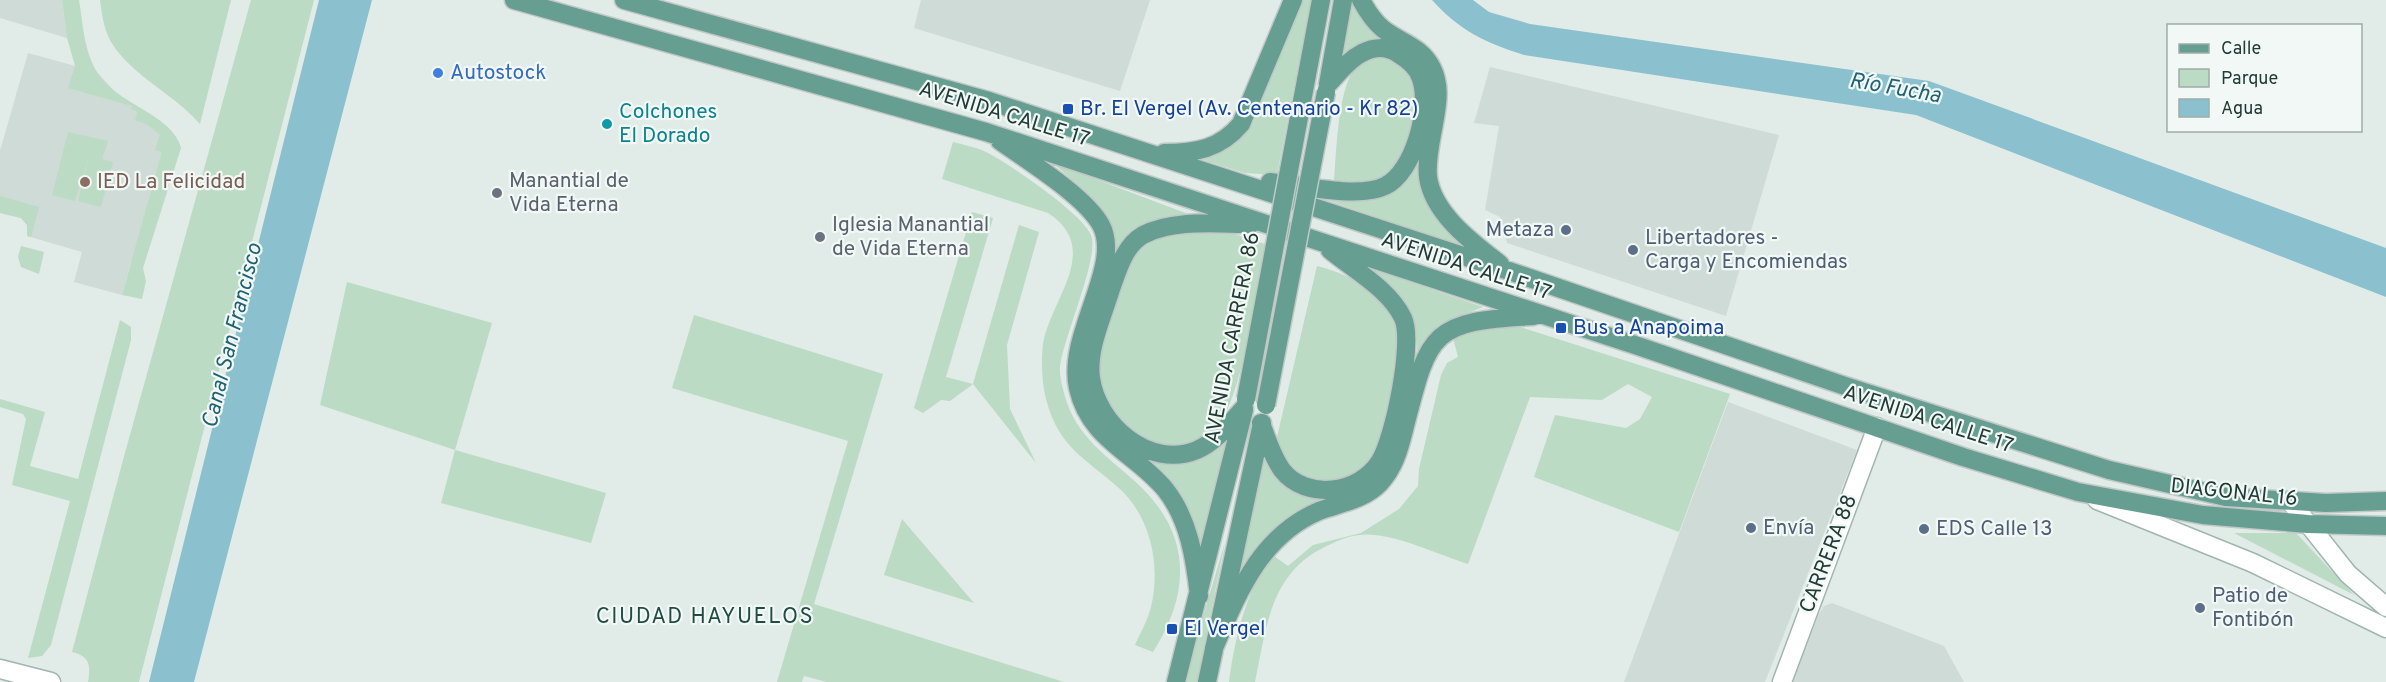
<svg xmlns="http://www.w3.org/2000/svg" width="2386" height="682" font-family="Overpass,sans-serif">
  <rect width="100%" height="100%" fill="#e1ebe7"/>
  <path fill="#cfdbd6" d="M 0,0 L 62,0 L 67,38 L 0,18 Z
    M 921,0 L 1150,0 L 1120,91 L 914,28 Z
    M 28,53 L 97,72 L 117,94 L 162,123 L 179,142 L 181,148 L 130,265 L 122,295 L 74,282 L 82,252 L 27,236 L 27,225 L 21,218 L 0,213 L 0,151 Z
    M 1490,67 L 1779,135 L 1726,316 L 1507,243 L 1500,217 L 1485,210 L 1499,126 L 1474,123 Z
    M 1728,402 L 1857,450 L 1765,682 L 1624,682 Z
    M 1832,603 L 1944,646 L 1964,682 L 1793,682 L 1818,616 L 1824,606 Z"/>
  <path fill="#bbdbc5" d="M 62,0 L 79,0 C 83,24 84,51 97,72 C 115,104 173,114 181,148 L 143,268 L 146,281 L 142,299 L 122,295 L 162,152 L 155,150 L 160,135 L 148,125 L 135,120 L 138,112 L 131,109 L 132,106 L 68,88 L 75,66 L 67,38 Z
    M 100,0 L 231,0 L 200,124 C 175,95 133,76 113,45 C 104,32 102,15 100,0 Z
    M 251,0 L 314,0 L 139,682 L 88,682 C 91,666 90,656 72,652 L 123,460 Z
    M 1299,0 L 1311,0 L 1277,175 L 1245,173 L 1197,158 C 1222,150 1239,144 1254,121 Z
    M 1353,0 L 1387,38 L 1342,58 Z
    M 1384,57 L 1397,61 L 1410,70 L 1417,99 L 1407,149 L 1387,179 L 1367,183 L 1334,183 C 1336,157 1338,87 1355,69 C 1363,61 1373,59 1384,57 Z
    M 68,132 L 108,141 L 102,159 L 113,162 L 101,207 L 78,201 L 89,156 L 75,201 L 52,195 Z
    M 953,142 C 963,145 975,147 984,151 C 1007,162 1082,213 1091,235 C 1100,257 1063,338 1060,367 C 1059,377 1064,394 1067,403 C 1081,442 1113,460 1141,487 C 1192,537 1190,594 1153,652 L 1135,645 C 1140,633 1148,620 1151,607 C 1161,566 1151,518 1120,489 C 1086,458 1059,449 1046,399 C 1042,383 1041,361 1043,344 C 1051,298 1103,249 1048,213 L 942,179 Z
    M 1422,153 L 1422,172 L 1476,251 L 1304,192 L 1400,183 L 1410,175 Z
    M 1053,163 L 1196,217 L 1179,216 L 1112,264 C 1117,207 1091,198 1053,163 Z
    M 0,196 L 39,207 L 31,237 L 27,236 L 27,225 L 21,218 L 0,213 Z
    M 972,212 L 993,218 L 946,377 L 973,384 L 1019,225 L 1039,232 L 1007,345 L 1010,409 L 1036,463 L 973,384 L 950,401 L 941,400 L 923,413 L 914,408 Z
    M 1226,231 L 1265,244 C 1256,290 1245,381 1222,420 C 1198,457 1136,452 1112,417 C 1106,408 1098,385 1097,374 C 1095,348 1110,320 1117,295 C 1124,274 1128,250 1150,238 C 1171,227 1203,232 1226,231 Z
    M 21,246 L 44,252 L 39,274 L 21,267 L 18,257 Z
    M 1317,266 C 1358,276 1400,303 1399,350 C 1398,367 1392,387 1389,404 C 1386,420 1385,444 1375,456 C 1342,494 1286,492 1277,437 Z
    M 1370,268 L 1483,307 L 1440,324 L 1417,352 C 1420,313 1396,292 1370,268 Z
    M 347,282 L 492,323 L 455,450 L 606,493 L 591,543 L 441,503 L 455,450 L 320,405 Z
    M 694,315 L 883,374 L 814,604 L 1064,682 L 827,682 L 804,676 L 802,682 L 777,682 L 848,441 L 672,388 Z
    M 120,320 L 131,327 L 131,340 L 51,645 L 42,656 L 28,658 L 70,501 L 12,485 L 26,419 L 23,414 L 0,407 L 0,399 L 45,412 L 30,466 L 78,479 Z
    M 1511,324 L 1730,394 L 1679,532 L 1534,477 L 1555,415 L 1626,428 L 1640,419 L 1652,397 L 1628,384 L 1602,400 L 1530,397 L 1468,564 C 1440,555 1404,538 1375,535 C 1359,533 1345,537 1331,544 C 1270,570 1267,625 1255,682 L 1229,682 C 1235,637 1246,593 1271,554 L 1288,566 L 1313,545 L 1361,533 L 1399,509 L 1418,486 L 1419,469 L 1441,375 L 1447,363 L 1458,357 L 1452,334 Z
    M 1227,441 L 1201,559 L 1137,453 C 1178,468 1191,467 1227,441 Z
    M 1265,452 C 1286,480 1291,495 1328,499 L 1250,558 L 1240,570 Z
    M 902,519 L 974,603 L 884,575 Z
    M 2234,533 L 2296,533 L 2354,595 Z
    M 1225,542 L 1197,682 L 1184,682 Z"/>
  <path fill="#8bc1ce" d="M 319,0 L 372,0 L 194,682 L 149,682 Z
    M 1432,0 L 1473,0 L 1489,12 L 1530,24 L 1929,81 L 2386,248 L 2386,297 L 1916,115 L 1524,55 C 1484,42 1460,31 1432,0 Z"/>
  <g fill="none" stroke-linecap="round" stroke-linejoin="round">
    <g stroke="#a0b6af" stroke-width="21">
      <path id="secondary" d="M 2097,500 L 2253,563 L 2386,628
        M 2290,501 L 2348,574 L 2386,607
        M 0,669 L 51,682
        M 1782,682 L 1877,427"/>
    </g>
    <g stroke="#c1c8c6" stroke-width="21">
      <path id="primary" d="M 514,0 L 986,132 L 1638,346 L 1963,457 L 2078,492 L 2203,515 L 2308,524 L 2386,526
        M 624,0 L 989,101 L 1509,271 L 1845,386 L 2109,470 L 2226,497 L 2326,503 L 2386,501
        M 1361,0 C 1367,11 1373,21 1383,29 C 1401,43 1421,46 1432,68 C 1440,84 1438,101 1435,118 C 1432,137 1426,158 1428,177 C 1433,214 1473,243 1500,264
        M 1306,80 L 1321,0
        M 1328,84 L 1343,0
        M 1000,141 C 1028,161 1085,196 1101,225 C 1123,266 1066,335 1078,388 C 1089,439 1135,453 1165,489 C 1189,519 1195,559 1199,596
        M 1164,153 C 1196,153 1220,149 1241,124 L 1293,0
        M 1270,182 C 1299,185 1359,199 1385,186 C 1414,172 1431,108 1421,79 C 1418,67 1407,59 1397,53 C 1386,46 1373,47 1362,53 C 1348,60 1338,74 1328,84
        M 1244,408 C 1230,423 1217,441 1197,450 C 1149,470 1097,424 1091,378 C 1087,349 1103,316 1111,289 C 1118,270 1124,246 1143,235 C 1173,219 1217,224 1251,224
        M 1261,423 C 1267,439 1272,456 1282,470 C 1306,501 1360,494 1380,461 C 1394,438 1414,342 1403,318 C 1389,289 1354,270 1330,250
        M 1214,648 C 1238,593 1260,536 1319,511 C 1340,503 1364,500 1380,483 C 1394,468 1399,450 1404,430 C 1429,333 1429,321 1534,316
        M 1176,682 L 1244,410
        M 1207,682 L 1262,423"/>
    </g>
    <use href="#secondary" stroke="#fff" stroke-width="18"/>
    <use href="#primary" stroke="#679e92" stroke-width="18"/>
    <g stroke="#c1c8c6" stroke-width="21" stroke-linecap="butt">
      <path id="primary-bridge" d="M 1246,399 L 1306,80
        M 1266,405 L 1326,92"/>
    </g>
    <use href="#primary-bridge" stroke="#679e92" stroke-width="18"/>
  </g>
  <circle fill="#3f7fe0" stroke="#f1f8f5" stroke-width="2" cx="438" cy="73" r="6"/>
  <g fill="#1a4fb4" stroke="#f1f8f5" stroke-width="2">
    <rect x="1062" y="103" width="12" height="12" rx="3"/>
    <rect x="1555" y="322" width="12" height="12" rx="3"/>
    <rect x="1166" y="623" width="12" height="12" rx="3"/>
  </g>
  <circle fill="#0f9aa8" stroke="#f1f8f5" stroke-width="2" cx="607" cy="124" r="6"/>
  <circle fill="#8d6e63" stroke="#f1f8f5" stroke-width="2" cx="85" cy="182" r="6"/>
  <g fill="#6b7280" stroke="#f1f8f5" stroke-width="2">
    <circle cx="497" cy="193" r="6"/>
    <circle cx="820" cy="237" r="6"/>
  </g>
  <g fill="#5c6f8a" stroke="#f1f8f5" stroke-width="2">
    <circle cx="1566" cy="230" r="6"/>
    <circle cx="1633" cy="250" r="6"/>
    <circle cx="1751" cy="528" r="6"/>
    <circle cx="1924" cy="529" r="6"/>
    <circle cx="2200" cy="608" r="6"/>
  </g>
  <g text-anchor="middle" dominant-baseline="central" stroke-width="4.5" stroke-linejoin="round" paint-order="stroke">
    <g font-size="21" fill="#366cbe" stroke="#f1f8f5" text-anchor="start">
      <text x="450" y="73">Autostock</text>
    </g>
    <g font-size="21" fill="#164399" stroke="#f1f8f5" text-anchor="start">
      <text x="1080" y="109">Br. El Vergel (Av. Centenario - Kr 82)</text>
      <text x="1573" y="328">Bus a Anapoima</text>
      <text x="1184" y="629">El Vergel</text>
    </g>
    <g font-size="21" fill="#0d838f" stroke="#f1f8f5" text-anchor="start">
      <text x="619" y="112">Colchones<tspan x="619" dy="24">El Dorado</tspan></text>
    </g>
    <g font-size="21" fill="#223b35" stroke="#f1f8f5">
      <text transform="translate(1004 115) rotate(17)">AVENIDA CALLE 17</text>
      <text transform="translate(1466 267) rotate(18)">AVENIDA CALLE 17</text>
      <text transform="translate(1233 338) rotate(-79)">AVENIDA CARRERA 86</text>
      <text transform="translate(1928 420) rotate(18)">AVENIDA CALLE 17</text>
      <text transform="translate(2234 493) rotate(6)">DIAGONAL 16</text>
      <text transform="translate(1829 554) rotate(-69)">CARRERA 88</text>
    </g>
    <g font-size="21" fill="#5b616d" stroke="#f1f8f5" text-anchor="start">
      <text x="509" y="181">Manantial de<tspan x="509" dy="24">Vida Eterna</tspan></text>
      <text x="832" y="225">Iglesia Manantial<tspan x="832" dy="24">de Vida Eterna</tspan></text>
    </g>
    <g font-size="21" fill="#785e54" stroke="#f1f8f5" text-anchor="start">
      <text x="97" y="182">IED La Felicidad</text>
    </g>
    <g font-size="21" fill="#4e5e75" stroke="#f1f8f5" text-anchor="start">
      <text x="1554" y="230" text-anchor="end">Metaza</text>
      <text x="1645" y="238">Libertadores -<tspan x="1645" dy="24">Carga y Encomiendas</tspan></text>
      <text x="1763" y="528">Envía</text>
      <text x="1936" y="529">EDS Calle 13</text>
      <text x="2212" y="596">Patio de<tspan x="2212" dy="24">Fontibón</tspan></text>
    </g>
    <g font-size="22" font-style="italic" fill="#1f6273" stroke="#f1f8f5">
      <text transform="translate(1895 89) rotate(10)">Río Fucha</text>
      <text transform="translate(233 336) rotate(-76)">Canal San Francisco</text>
    </g>
    <g font-size="22" letter-spacing="1.5" fill="#1f4c43" stroke="#f1f8f5">
      <text x="705" y="617">CIUDAD HAYUELOS</text>
    </g>
  </g>
  <rect x="2167" y="24" width="195" height="108" fill="#f1f8f5" stroke="#9eaca8" stroke-width="1.5"/>
  <rect x="2179" y="44" width="30" height="9" fill="#679e92" stroke="#9eaca8" stroke-width="1.5"/>
  <text x="2221" y="54" font-size="18" fill="#223b35">Calle</text>
  <rect x="2179" y="69" width="30" height="18" fill="#bbdbc5" stroke="#9eaca8" stroke-width="1.5"/>
  <text x="2221" y="84" font-size="18" fill="#223b35">Parque</text>
  <rect x="2179" y="99" width="30" height="18" fill="#8bc1ce" stroke="#9eaca8" stroke-width="1.5"/>
  <text x="2221" y="114" font-size="18" fill="#223b35">Agua</text>
</svg>
